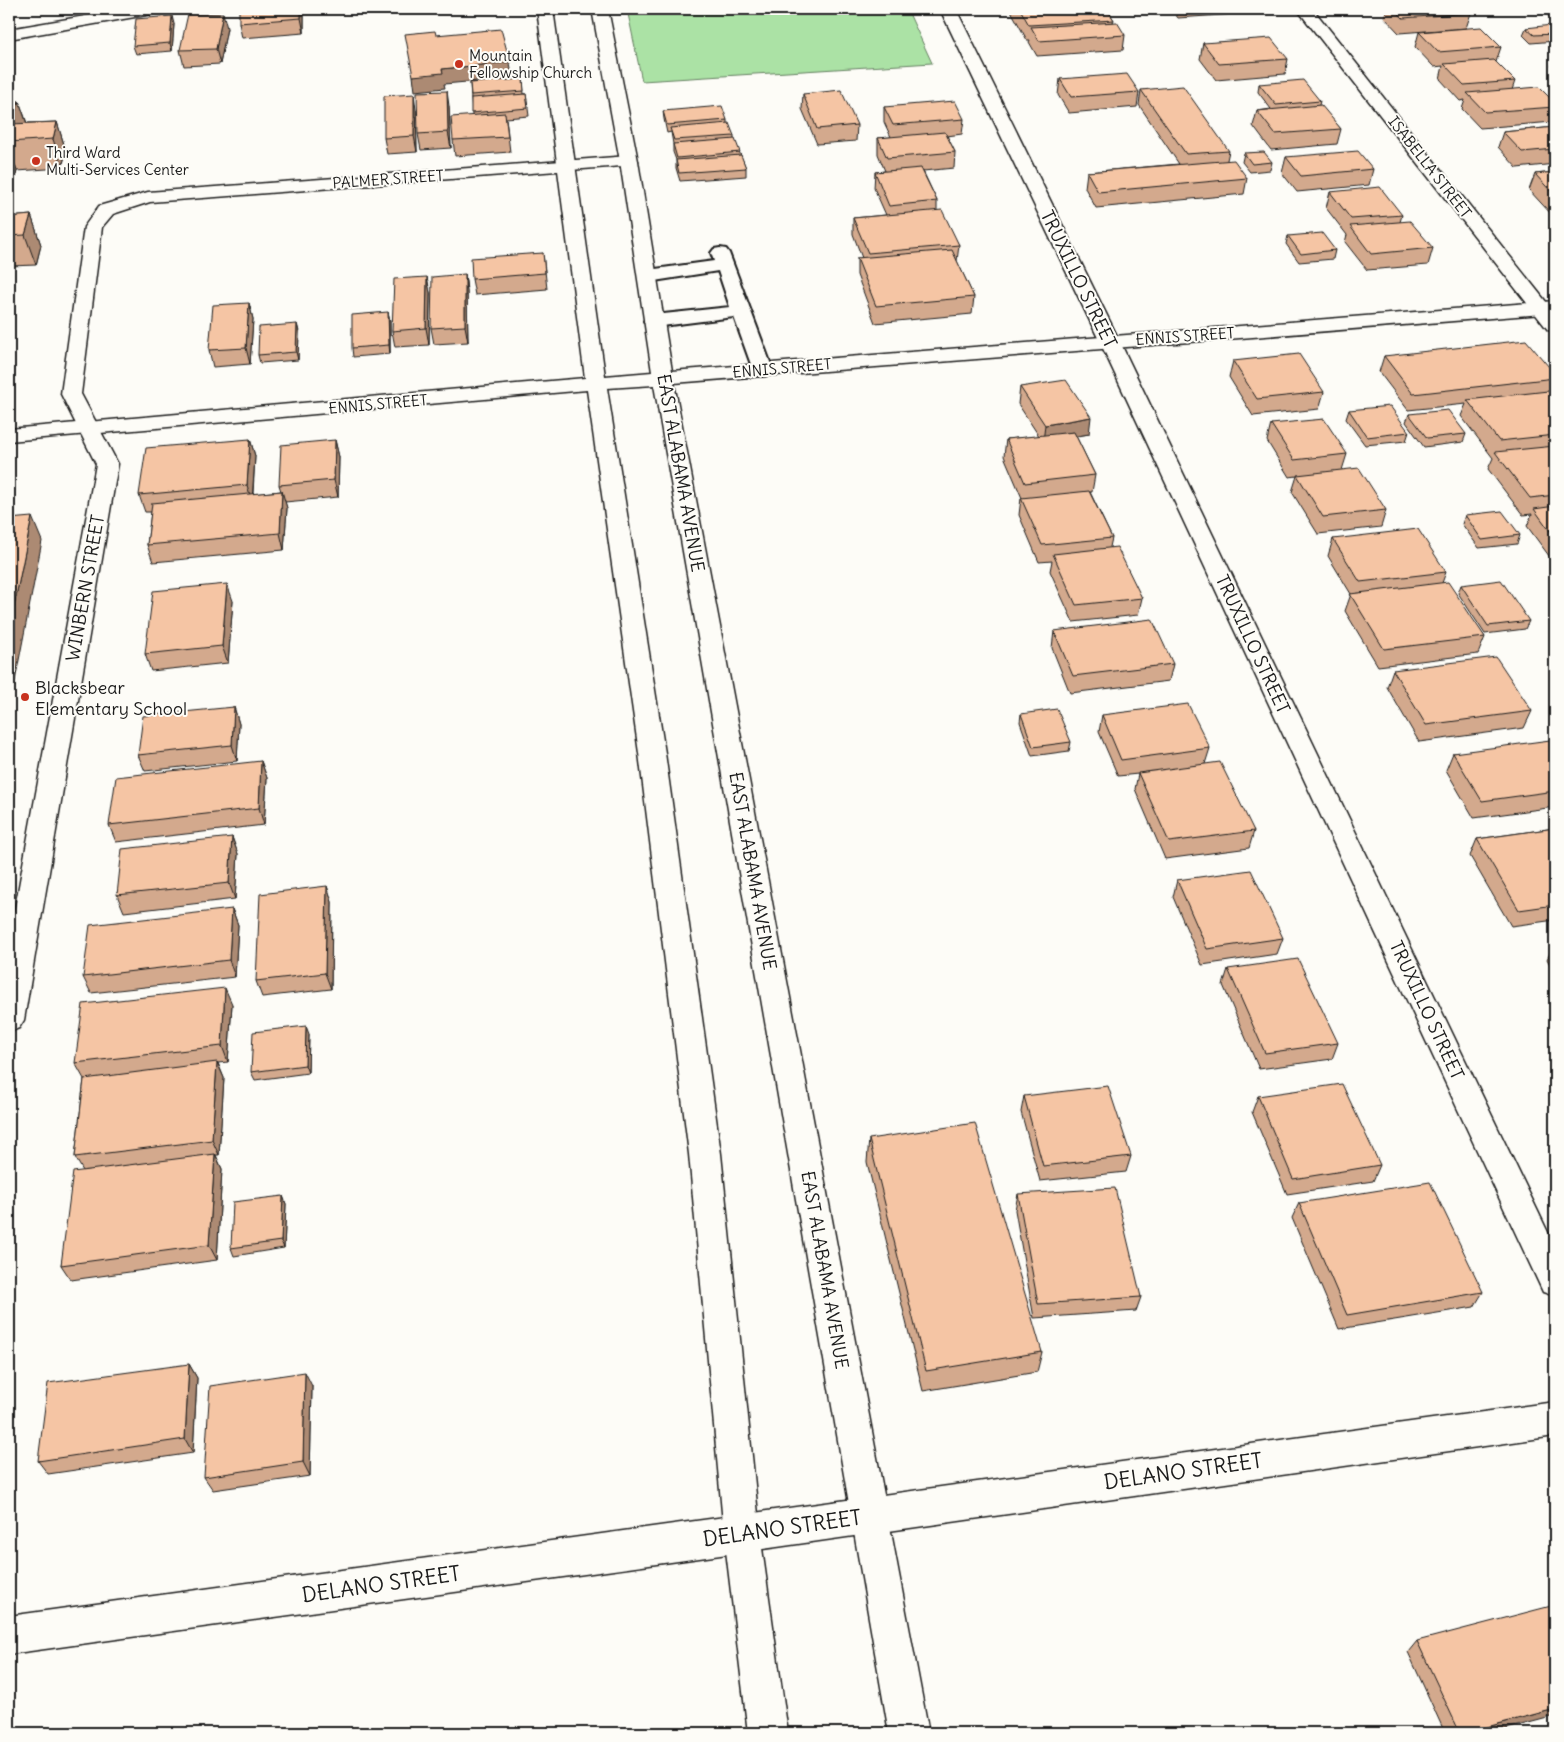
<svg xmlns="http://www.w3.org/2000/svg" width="1564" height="1742" font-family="Delius,sans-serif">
  <rect width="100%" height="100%" fill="#fdfcf7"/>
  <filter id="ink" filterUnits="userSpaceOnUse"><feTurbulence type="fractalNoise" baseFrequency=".02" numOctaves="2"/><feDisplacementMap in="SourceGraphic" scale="10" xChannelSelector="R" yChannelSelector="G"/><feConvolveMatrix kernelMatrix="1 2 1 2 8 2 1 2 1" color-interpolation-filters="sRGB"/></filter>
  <g filter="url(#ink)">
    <path fill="#abe2a5" stroke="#647f60" d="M 627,9 L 907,9 L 932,63 L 642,81 Z"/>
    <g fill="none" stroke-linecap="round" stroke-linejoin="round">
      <g stroke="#1c1c1c" stroke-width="4">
        <path id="service" d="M 720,248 L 726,249 L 729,253 L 773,370 L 770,374 L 763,376 L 756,374 L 753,370 L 734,317 L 654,327 L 647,325 L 644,321 L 647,317 L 654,315 L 730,307 L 718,271 L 648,282 L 641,280 L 639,276 L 641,272 L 648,270 L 714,261 L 711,253 L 714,249 Z"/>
      </g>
      <g stroke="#1c1c1c" stroke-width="3">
        <path id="minor" d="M 126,9 L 160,9 L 158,12 L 152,14 L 9,39 L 9,29 Z
          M 940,9 L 956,9 L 1120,342 L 1555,1247 L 1555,1296 L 1543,1292 L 1100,342 Z
          M 1297,9 L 1313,9 L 1555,313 L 1555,332 L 1548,330 Z
          M 629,156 L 635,157 L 638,161 L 635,165 L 150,202 L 113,214 L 102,227 L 81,394 L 118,464 L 24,1020 L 19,1028 L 9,1032 L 9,941 L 96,464 L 61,394 L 84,227 L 99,206 L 148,192 Z
          M 1555,1402 L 1555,1436 L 671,1562 L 9,1654 L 9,1616 Z"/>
      </g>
      <g stroke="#1c1c1c" stroke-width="3">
        <path id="tertiary" d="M 537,9 L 553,9 L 605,376 L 652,372 L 620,161 L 592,9 L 608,9 L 638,161 L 672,371 L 1555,301 L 1555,313 L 674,383 L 929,1733 L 889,1733 L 654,385 L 607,388 L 665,753 L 721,1154 L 760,1534 L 788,1733 L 748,1733 L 724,1534 L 689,1154 L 639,753 L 587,390 L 9,441 L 9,429 L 585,378 Z"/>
      </g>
      <use href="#service" fill="#fdfcf7" fill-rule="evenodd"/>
      <use href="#minor" fill="#fdfcf7" fill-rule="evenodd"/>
      <use href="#tertiary" fill="#fdfcf7" fill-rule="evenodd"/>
    </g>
    <path fill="#d3a98d" stroke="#1c1c1c" d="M 304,9 L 304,33 L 242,38 L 239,23 Z
      M 1010,9 L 1107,9 L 1114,20 L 1113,22 L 1125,35 L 1123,50 L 1037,56 L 1029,42 L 1030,40 L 1027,40 Z
      M 1171,9 L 1237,9 L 1236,14 L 1178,18 Z
      M 1387,9 L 1467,9 L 1471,13 L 1466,28 L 1399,33 L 1384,17 Z
      M 1541,9 L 1555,9 L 1555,22 Z
      M 174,24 L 172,51 L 136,54 L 133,46 Z
      M 227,28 L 220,64 L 184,66 L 180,50 Z
      M 1526,28 L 1555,29 L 1555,41 L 1531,43 L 1523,35 Z
      M 1419,32 L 1501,47 L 1496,62 L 1515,81 L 1512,90 L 1555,103 L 1555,115 L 1553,122 L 1480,128 L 1462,109 L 1465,100 L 1460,101 L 1440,79 L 1443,66 L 1434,67 L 1415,47 Z
      M 1203,43 L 1288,59 L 1285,74 L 1216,80 L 1200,59 Z
      M 1554,59 L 1555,59 L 1555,70 L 1552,66 Z
      M 523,79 L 524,94 L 526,94 L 529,116 L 506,118 L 510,152 L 455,156 L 453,140 L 472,115 L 470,83 Z
      M 1060,79 L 1139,92 L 1137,107 L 1069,113 L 1058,95 Z
      M 1259,84 L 1320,101 L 1319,105 L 1341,129 L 1337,144 L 1271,150 L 1253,126 L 1257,111 L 1271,109 L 1258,92 Z
      M 1141,90 L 1229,151 L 1227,160 L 1247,178 L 1244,194 L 1096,208 L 1085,188 L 1087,172 L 1179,164 L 1139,105 Z
      M 803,94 L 857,125 L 856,141 L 817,144 L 802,109 Z
      M 19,101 L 27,123 L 57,122 L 66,151 L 62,168 L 17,171 L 9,202 L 9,102 Z
      M 449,106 L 451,148 L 421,150 L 418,134 Z
      M 884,107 L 964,119 L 962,134 L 947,136 L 955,152 L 954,168 L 923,171 L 937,201 L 937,211 L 959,245 L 957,261 L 974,297 L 972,314 L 875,323 L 857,275 L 857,258 L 862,258 L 853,234 L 853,218 L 886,215 L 874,188 L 875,172 L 885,171 L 878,154 L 878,138 L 891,137 L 884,122 Z
      M 416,110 L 417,152 L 387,154 L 384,138 Z
      M 663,111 L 727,120 L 727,123 L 734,136 L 734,139 L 746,168 L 746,176 L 680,181 L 676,168 L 676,160 L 673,152 L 673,144 L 671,132 L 667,133 L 664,119 Z
      M 1555,127 L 1555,164 L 1517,168 L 1498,147 L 1503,132 Z
      M 1244,153 L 1272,162 L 1270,170 L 1250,172 L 1242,162 Z
      M 1286,157 L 1373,169 L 1369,185 L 1297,192 L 1282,173 Z
      M 1555,172 L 1555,215 L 1553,216 L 1529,190 L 1535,174 Z
      M 1330,192 L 1402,215 L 1400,222 L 1433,248 L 1428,265 L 1367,270 L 1345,242 L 1347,235 L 1326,208 Z
      M 31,215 L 41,245 L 36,265 L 9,266 L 9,217 Z
      M 1288,236 L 1335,250 L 1333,259 L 1299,262 L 1286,244 Z
      M 543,253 L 547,289 L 475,295 L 472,279 Z
      M 465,274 L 467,291 L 468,342 L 434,344 L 431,328 Z
      M 427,277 L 430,293 L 429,345 L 395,347 L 392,331 Z
      M 249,303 L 253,319 L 250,364 L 213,367 L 209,350 Z
      M 388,312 L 390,321 L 390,354 L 353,357 L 352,348 Z
      M 297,324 L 299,332 L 298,360 L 260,363 L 258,355 Z
      M 1384,356 L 1555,374 L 1555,384 L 1551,394 L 1555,400 L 1555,564 L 1527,526 L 1532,514 L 1523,515 L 1488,469 L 1493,458 L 1461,416 L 1466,404 L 1408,410 L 1379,372 Z
      M 1233,361 L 1324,392 L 1319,409 L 1253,416 L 1229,377 Z
      M 1020,387 L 1089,434 L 1076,436 L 1095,475 L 1092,492 L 1090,492 L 1112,538 L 1110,547 L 1142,598 L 1138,615 L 1073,622 L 1050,571 L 1052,561 L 1039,562 L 1019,515 L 1021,498 L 1022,498 L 1004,456 L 1006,439 L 1039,436 L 1018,404 Z
      M 1349,410 L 1409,432 L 1406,441 L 1365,445 L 1346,419 Z
      M 1409,414 L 1466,434 L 1463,442 L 1424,447 L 1406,422 Z
      M 1271,424 L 1347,454 L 1342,470 L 1386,510 L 1381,527 L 1318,534 L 1292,492 L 1297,476 L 1289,477 L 1267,441 Z
      M 250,439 L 255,456 L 253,494 L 281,491 L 279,485 L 335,440 L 339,457 L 338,497 L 285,502 L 287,508 L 284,550 L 153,562 L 147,545 L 151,512 L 145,512 L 139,495 Z
      M 1465,515 L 1520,535 L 1517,544 L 1479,548 L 1462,524 Z
      M 1333,539 L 1446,572 L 1442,583 L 1485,637 L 1478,654 L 1378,666 L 1345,611 L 1351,594 L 1328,556 Z
      M 1461,585 L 1529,621 L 1525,629 L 1485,634 L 1458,593 Z
      M 233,601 L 228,663 L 151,671 L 145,654 Z
      M 1054,631 L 1173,664 L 1169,681 L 1070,693 L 1052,648 Z
      M 1393,670 L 1532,711 L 1524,728 L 1419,742 L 1387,687 Z
      M 234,707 L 239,724 L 237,761 L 145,771 L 138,755 Z
      M 1021,714 L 1071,742 L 1069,751 L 1032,756 L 1020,722 Z
      M 1102,715 L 1210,748 L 1205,764 L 1254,831 L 1249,848 L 1165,859 L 1135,789 L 1138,774 L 1118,776 L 1099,732 Z
      M 1555,748 L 1555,807 L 1474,818 L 1446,770 L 1453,753 Z
      M 261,761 L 267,778 L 264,825 L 116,842 L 109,825 Z
      M 1555,828 L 1555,920 L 1511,926 L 1470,856 L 1477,839 Z
      M 232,837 L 238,854 L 235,899 L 124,912 L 117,895 Z
      M 1177,880 L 1283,938 L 1277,954 L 1202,965 L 1173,897 Z
      M 327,886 L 332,902 L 331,989 L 262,997 L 256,981 Z
      M 232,909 L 238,925 L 235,977 L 91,993 L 83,977 Z
      M 1555,944 L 1555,974 L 1547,959 Z
      M 1228,969 L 1338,1043 L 1332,1059 L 1259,1069 L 1223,985 Z
      M 232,1004 L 228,1062 L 218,1063 L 224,1078 L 219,1155 L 216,1155 L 222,1169 L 217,1260 L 71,1280 L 61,1265 L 83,1171 L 75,1157 L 84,1079 L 75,1063 Z
      M 309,1034 L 308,1073 L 255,1080 L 251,1072 Z
      M 1024,1096 L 1131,1156 L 1126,1172 L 1040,1181 L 1021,1112 Z
      M 1258,1096 L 1380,1165 L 1373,1181 L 1287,1194 L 1252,1112 Z
      M 869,1139 L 1042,1352 L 1037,1372 L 923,1391 L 867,1162 Z
      M 1018,1194 L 1141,1297 L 1136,1311 L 1034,1318 L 1015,1210 Z
      M 283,1196 L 286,1204 L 284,1248 L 234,1256 L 231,1248 Z
      M 1299,1203 L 1483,1292 L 1474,1307 L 1339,1329 L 1292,1218 Z
      M 189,1364 L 197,1378 L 193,1453 L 48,1474 L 38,1461 Z
      M 312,1386 L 310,1476 L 213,1490 L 204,1477 Z
      M 1417,1641 L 1491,1733 L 1445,1733 L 1408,1652 Z"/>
    <path fill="#ac8a73" stroke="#1c1c1c" d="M 42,9 L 66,9 L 43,13 Z
      M 301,9 L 304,9 L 304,33 L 301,18 Z
      M 399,9 L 419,9 L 400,11 Z
      M 223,13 L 227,28 L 220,64 L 216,49 Z
      M 172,16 L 174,24 L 172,51 L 170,43 Z
      M 510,62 L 512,78 L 444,84 L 445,88 L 415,91 L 413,76 L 442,69 Z
      M 447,91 L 449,106 L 451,148 L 448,132 Z
      M 414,94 L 416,110 L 417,152 L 414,136 Z
      M 19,101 L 29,130 L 11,124 Z
      M 57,122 L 66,151 L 62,168 L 53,139 Z
      M 9,147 L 17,171 L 9,202 Z
      M 31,215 L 41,245 L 36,265 L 25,235 Z
      M 465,274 L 467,291 L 468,342 L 465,326 Z
      M 427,277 L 430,293 L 429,345 L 426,328 Z
      M 249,303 L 253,319 L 250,364 L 246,348 Z
      M 388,312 L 390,321 L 390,354 L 389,345 Z
      M 297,324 L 299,332 L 298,360 L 296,352 Z
      M 1091,417 L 1089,434 L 1043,442 L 1045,425 Z
      M 250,439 L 255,456 L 252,502 L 247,485 Z
      M 335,440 L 339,457 L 338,497 L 334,480 Z
      M 282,491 L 287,508 L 284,550 L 280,533 Z
      M 32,517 L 42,541 L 9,712 L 9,631 Z
      M 227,584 L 233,601 L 228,663 L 222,646 Z
      M 234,707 L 239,724 L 237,761 L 232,745 Z
      M 261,761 L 267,778 L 264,825 L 259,808 Z
      M 232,837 L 238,854 L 235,899 L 229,883 Z
      M 327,886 L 332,902 L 331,989 L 325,973 Z
      M 232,909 L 238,925 L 235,977 L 229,960 Z
      M 225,988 L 232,1004 L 228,1062 L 222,1046 Z
      M 306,1026 L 309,1034 L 308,1073 L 305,1065 Z
      M 217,1062 L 224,1078 L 219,1155 L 212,1140 Z
      M 215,1154 L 222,1169 L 217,1260 L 209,1245 Z
      M 283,1196 L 286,1204 L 284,1248 L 281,1241 Z
      M 189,1364 L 197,1378 L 193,1453 L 185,1439 Z
      M 305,1372 L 312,1386 L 310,1476 L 303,1462 Z
      M 1555,1709 L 1555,1716 L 1491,1733 L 1464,1733 Z"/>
    <path fill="#f5c5a4" stroke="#1c1c1c" d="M 239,9 L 301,9 L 301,18 L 239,23 Z
      M 1020,9 L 1107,9 L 1114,20 L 1029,25 Z
      M 1394,9 L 1467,9 L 1471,13 L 1403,18 Z
      M 223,13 L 216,49 L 180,50 L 188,14 Z
      M 172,16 L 170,43 L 133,46 L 136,19 Z
      M 1117,22 L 1125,35 L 1039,41 L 1031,27 Z
      M 1552,25 L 1555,29 L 1555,34 L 1534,35 L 1526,28 Z
      M 1481,27 L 1501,47 L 1438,52 L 1419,32 Z
      M 501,29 L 510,62 L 442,69 L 443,73 L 413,76 L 405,34 L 435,31 L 436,35 Z
      M 1271,38 L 1288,59 L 1219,64 L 1203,43 Z
      M 1494,60 L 1515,81 L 1464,85 L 1444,64 Z
      M 1127,74 L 1139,92 L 1071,97 L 1060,79 Z
      M 523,79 L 524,91 L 471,95 L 470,83 Z
      M 1303,80 L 1320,101 L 1276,105 L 1259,84 Z
      M 1183,86 L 1229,151 L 1186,154 L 1141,90 Z
      M 1539,87 L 1555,103 L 1555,107 L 1485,112 L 1467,93 Z
      M 841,90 L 857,125 L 817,129 L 803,94 Z
      M 447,91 L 448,132 L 418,134 L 417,92 Z
      M 414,94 L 414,136 L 384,138 L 384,96 Z
      M 526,94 L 528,108 L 471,113 L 471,98 Z
      M 19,101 L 11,124 L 57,122 L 53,139 L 9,142 L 9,102 Z
      M 955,101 L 964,119 L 893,125 L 884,107 Z
      M 1321,105 L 1341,129 L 1275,134 L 1257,111 Z
      M 722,106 L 727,120 L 667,125 L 663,111 Z
      M 505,113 L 508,137 L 453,140 L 451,117 Z
      M 729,123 L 734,136 L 674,140 L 670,128 Z
      M 1555,127 L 1555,149 L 1522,152 L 1503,132 Z
      M 945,132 L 955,152 L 887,158 L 878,138 Z
      M 735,139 L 740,152 L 677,158 L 673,144 Z
      M 1358,151 L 1373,169 L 1301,176 L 1286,157 Z
      M 1264,152 L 1272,162 L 1252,164 L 1244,153 Z
      M 741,155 L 746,168 L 679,173 L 676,160 Z
      M 1234,160 L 1247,178 L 1098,192 L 1087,172 Z
      M 921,168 L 937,201 L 889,206 L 875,172 Z
      M 1555,172 L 1555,196 L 1535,174 Z
      M 1380,187 L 1402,215 L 1351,219 L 1330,192 Z
      M 942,210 L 959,245 L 868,253 L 853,218 Z
      M 31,215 L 25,235 L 9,236 L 9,217 Z
      M 1410,221 L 1433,248 L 1371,254 L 1350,226 Z
      M 1322,233 L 1335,250 L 1301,254 L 1288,236 Z
      M 952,250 L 974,297 L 876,306 L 857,258 Z
      M 543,253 L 545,273 L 472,279 L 471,258 Z
      M 465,274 L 465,326 L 431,328 L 432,277 Z
      M 427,277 L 426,328 L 392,331 L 394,279 Z
      M 249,303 L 246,348 L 209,350 L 213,305 Z
      M 388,312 L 389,345 L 352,348 L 352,315 Z
      M 297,324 L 296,352 L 258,355 L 259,327 Z
      M 1526,340 L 1555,374 L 1555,378 L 1413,394 L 1384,356 Z
      M 1299,354 L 1324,392 L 1257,399 L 1233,361 Z
      M 1066,380 L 1091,417 L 1045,425 L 1020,387 Z
      M 1548,391 L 1555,400 L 1555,435 L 1499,441 L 1467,400 Z
      M 1390,406 L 1409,432 L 1367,437 L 1349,410 Z
      M 1448,410 L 1466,434 L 1427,438 L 1409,414 Z
      M 1324,419 L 1347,454 L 1294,460 L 1271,424 Z
      M 1074,432 L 1095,475 L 1025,483 L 1006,439 Z
      M 250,439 L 247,485 L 139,495 L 146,448 Z
      M 335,440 L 334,480 L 279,485 L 281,445 Z
      M 1555,446 L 1555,495 L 1530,498 L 1495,452 Z
      M 1359,468 L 1386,510 L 1323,517 L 1297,475 Z
      M 282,491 L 280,533 L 147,545 L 152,503 Z
      M 1089,491 L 1112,538 L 1042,545 L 1021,498 Z
      M 1555,506 L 1555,538 L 1534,509 Z
      M 1502,511 L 1520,535 L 1482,540 L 1465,515 Z
      M 32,517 L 9,631 L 9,519 Z
      M 1418,529 L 1446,572 L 1360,582 L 1333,539 Z
      M 1117,547 L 1142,598 L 1076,605 L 1053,554 Z
      M 1501,580 L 1529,621 L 1488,626 L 1461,585 Z
      M 1448,582 L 1485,637 L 1384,649 L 1350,594 Z
      M 227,584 L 222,646 L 145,654 L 153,591 Z
      M 1152,619 L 1173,664 L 1073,676 L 1054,631 Z
      M 1496,657 L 1532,711 L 1426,725 L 1393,670 Z
      M 1188,704 L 1210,748 L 1121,760 L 1102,715 Z
      M 234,707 L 232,745 L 138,755 L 143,716 Z
      M 1057,709 L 1071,742 L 1033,747 L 1021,714 Z
      M 1550,740 L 1555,748 L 1555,791 L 1482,801 L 1453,753 Z
      M 261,761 L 259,808 L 109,825 L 116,777 Z
      M 1220,762 L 1254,831 L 1169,842 L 1138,773 Z
      M 1555,828 L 1555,905 L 1519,910 L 1477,839 Z
      M 232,837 L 229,883 L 117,895 L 122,849 Z
      M 1251,870 L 1283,938 L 1207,949 L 1177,880 Z
      M 327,886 L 325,973 L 256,981 L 260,894 Z
      M 232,909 L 229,960 L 83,977 L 90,925 Z
      M 1298,959 L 1338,1043 L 1265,1053 L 1228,969 Z
      M 225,988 L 222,1046 L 75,1063 L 83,1004 Z
      M 306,1026 L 305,1065 L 251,1072 L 253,1032 Z
      M 217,1062 L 212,1140 L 75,1157 L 84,1079 Z
      M 1342,1084 L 1380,1165 L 1293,1179 L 1258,1096 Z
      M 1108,1086 L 1131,1156 L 1043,1166 L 1024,1096 Z
      M 975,1123 L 1042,1352 L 926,1371 L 869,1139 Z
      M 215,1154 L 209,1245 L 61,1265 L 73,1172 Z
      M 1430,1182 L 1483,1292 L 1347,1315 L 1299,1203 Z
      M 1115,1188 L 1141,1297 L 1038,1304 L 1018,1194 Z
      M 283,1196 L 281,1241 L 231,1248 L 233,1202 Z
      M 189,1364 L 185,1439 L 38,1461 L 48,1383 Z
      M 305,1372 L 303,1462 L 204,1477 L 210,1386 Z
      M 1555,1605 L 1555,1709 L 1464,1733 L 1460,1733 L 1417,1641 Z"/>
  </g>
  <g fill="#c8321e" stroke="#fdfcf7" stroke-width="2">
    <circle cx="459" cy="64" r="5"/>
    <circle cx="36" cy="161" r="5"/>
    <circle cx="25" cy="697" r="5"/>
  </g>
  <g text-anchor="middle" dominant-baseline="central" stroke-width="4" stroke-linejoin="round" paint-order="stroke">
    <g font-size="15" fill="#1c1c1c" stroke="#fdfcf7" text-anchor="start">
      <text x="469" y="55">Mountain<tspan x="469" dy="17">Fellowship Church</tspan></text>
      <text x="46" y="152">Third Ward<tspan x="46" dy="17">Multi-Services Center</tspan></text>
    </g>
    <g font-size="15" fill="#1c1c1c" stroke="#fdfcf7">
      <text transform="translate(1430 167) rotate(52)">ISABELLA STREET</text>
      <text transform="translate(388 179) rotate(-4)">PALMER STREET</text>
      <text transform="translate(1185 336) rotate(-4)">ENNIS STREET</text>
      <text transform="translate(782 368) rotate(-5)">ENNIS STREET</text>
      <text transform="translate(378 404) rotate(-5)">ENNIS STREET</text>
    </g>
    <g font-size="18" fill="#1c1c1c" stroke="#fdfcf7">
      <text transform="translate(1079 279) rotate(64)">TRUXILLO STREET</text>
      <text transform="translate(681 473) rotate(80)">EAST ALABAMA AVENUE</text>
      <text transform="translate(85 588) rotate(-80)">WINBERN STREET</text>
      <text transform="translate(1253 644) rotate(65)">TRUXILLO STREET</text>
      <text transform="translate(753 871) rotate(80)">EAST ALABAMA AVENUE</text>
      <text transform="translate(1427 1010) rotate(65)">TRUXILLO STREET</text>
      <text transform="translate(825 1270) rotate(80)">EAST ALABAMA AVENUE</text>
    </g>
    <g font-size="18" fill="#1c1c1c" stroke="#fdfcf7" text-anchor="start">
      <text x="35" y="687">Blacksbear<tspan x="35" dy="21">Elementary School</tspan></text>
    </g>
    <g font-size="21" fill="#1c1c1c" stroke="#fdfcf7">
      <text transform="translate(1183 1471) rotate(-8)">DELANO STREET</text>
      <text transform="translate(782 1528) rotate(-8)">DELANO STREET</text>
      <text transform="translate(381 1584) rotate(-8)">DELANO STREET</text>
    </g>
  </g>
  <rect width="1564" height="1742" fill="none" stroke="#fdfcf7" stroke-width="30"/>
  <rect x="15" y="15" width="1534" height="1712" fill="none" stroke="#1c1c1c" stroke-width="2" filter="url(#ink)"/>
</svg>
